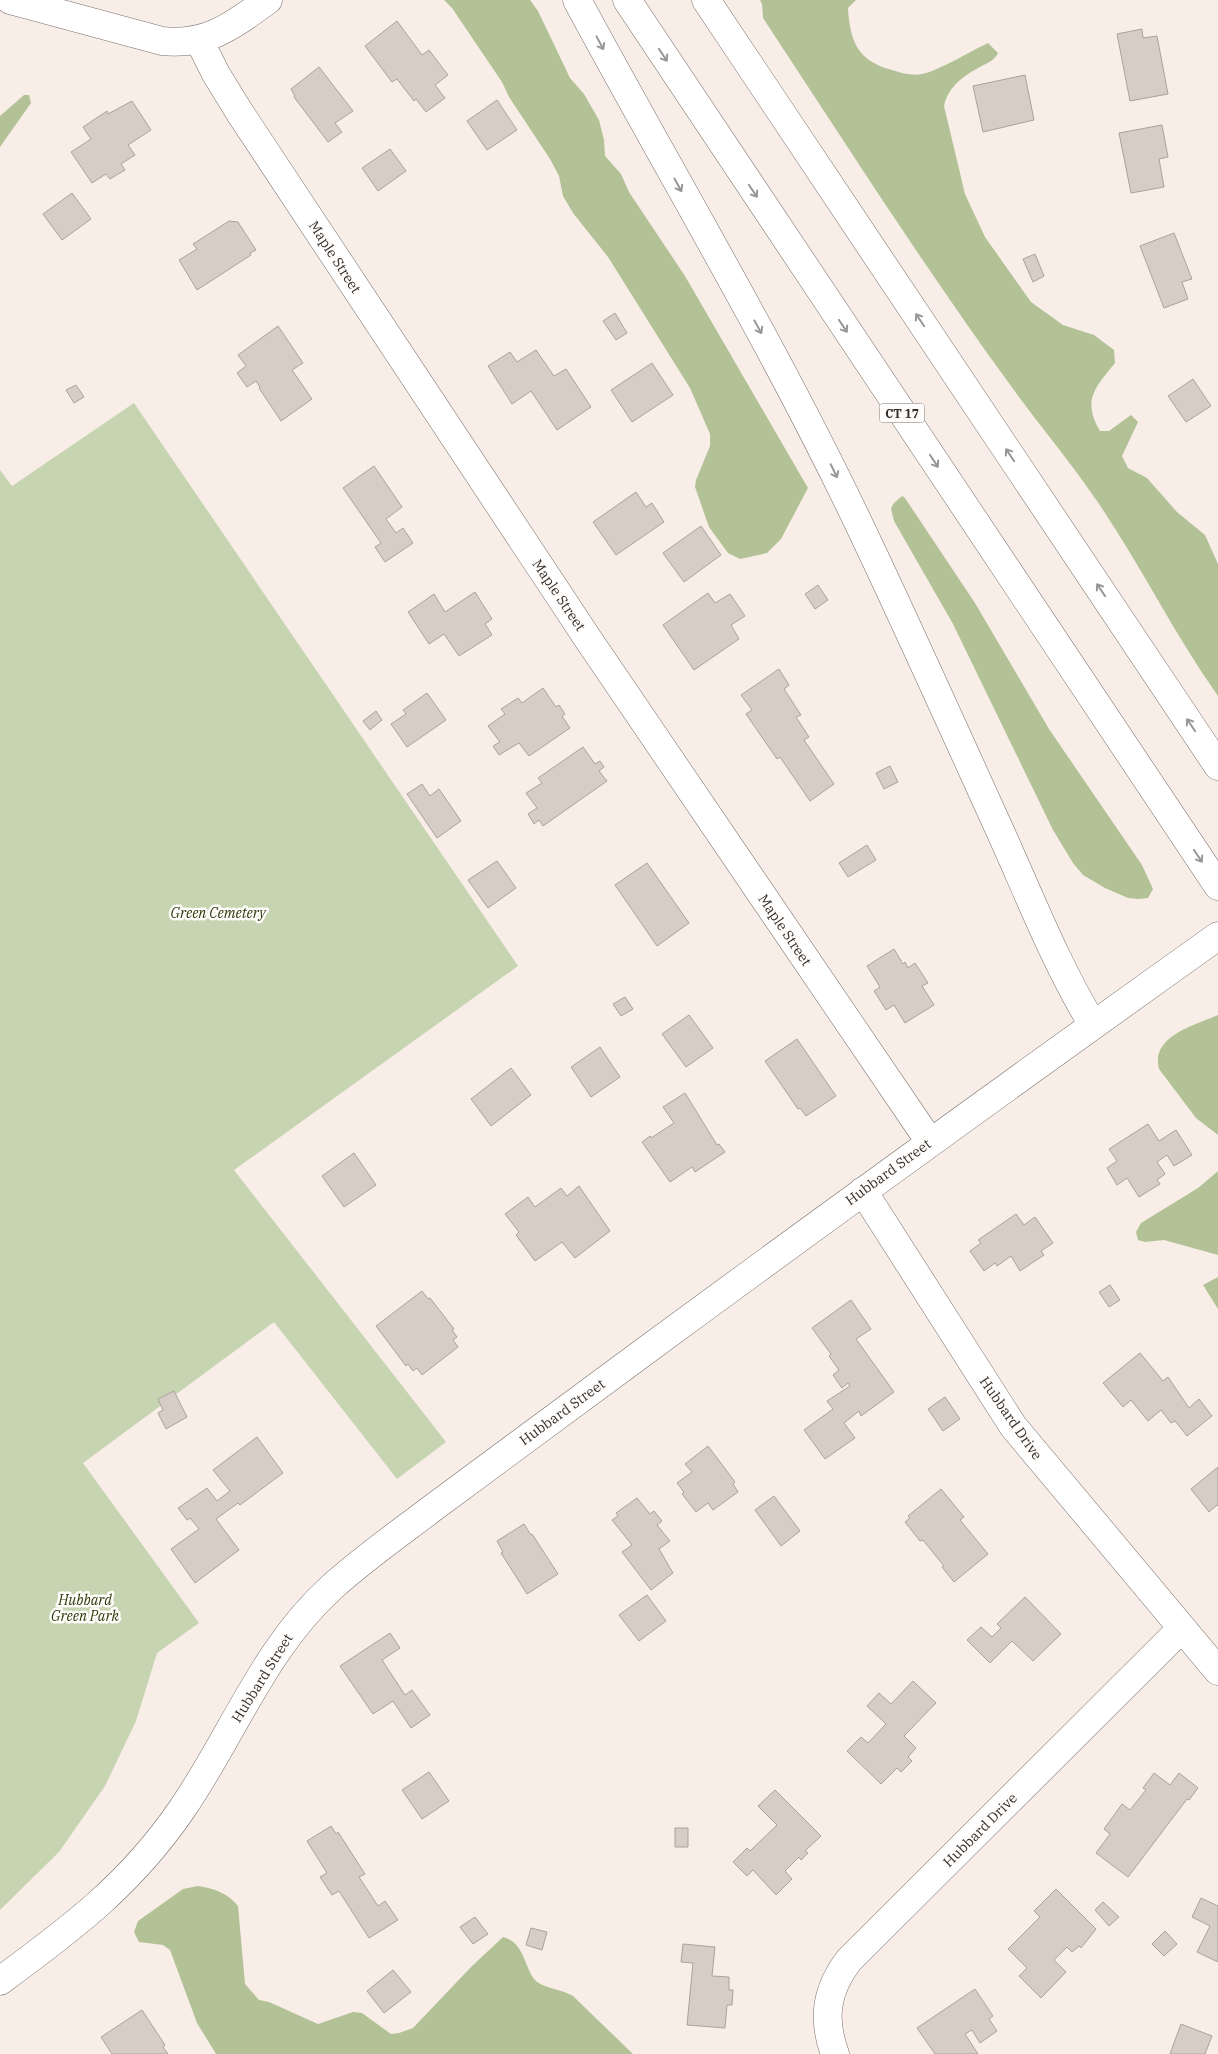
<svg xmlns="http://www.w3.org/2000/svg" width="1218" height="2054" font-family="'IBM Plex Serif',serif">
  <rect width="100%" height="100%" fill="#f8eee7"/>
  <path fill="#c7d4b1" d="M 134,403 L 518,966 L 234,1170 L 446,1442 L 397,1479 L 274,1322 L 83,1463 L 199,1623 L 157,1653 L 136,1721 L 105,1786 L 59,1852 L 0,1910 L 0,470 L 12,486 Z"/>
  <path fill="#b3c296" d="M 444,0 L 530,0 L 538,11 L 570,78 L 584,94 L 599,120 L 604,140 L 605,156 L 621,174 L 629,192 L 685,276 L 808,488 L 781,539 L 767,553 L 740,559 L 728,553 L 709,527 L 695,487 L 696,480 L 710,446 L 710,434 L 690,388 L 608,257 L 573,213 L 563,196 L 559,176 L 550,159 L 509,97 L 502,82 L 452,8 Z
    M 760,0 L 856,0 L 848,8 C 850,42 858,61 892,70 C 902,73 911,76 922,74 C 938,71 971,51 988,43 L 998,53 C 994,61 987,63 980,67 C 963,76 948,87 944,106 L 965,194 L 985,237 L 1031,302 L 1063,325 L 1094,335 L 1114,350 L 1115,363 C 1095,388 1082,400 1100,431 L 1109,431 L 1131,415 L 1138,422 L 1122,456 L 1128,468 L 1147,478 L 1177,512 L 1205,535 L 1218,564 L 1218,696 C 1174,634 1140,564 1097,501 C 1070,461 1039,425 1011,386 C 924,267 844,141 763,18 L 762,4 Z
    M 24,95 L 29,95 L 31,103 L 0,147 L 0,116 Z
    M 902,496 L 905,498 L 975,603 L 1049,729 L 1142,865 L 1153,889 L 1148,898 L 1138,899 L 1128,898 L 1105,888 L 1083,875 L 1073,863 L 1053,830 L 953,624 L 894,521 L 891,509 L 893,504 Z
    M 1218,1015 L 1218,1135 L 1196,1118 L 1159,1069 C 1158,1064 1157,1058 1159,1053 C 1166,1032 1200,1023 1218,1015 Z
    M 1218,1171 L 1218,1255 L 1164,1240 L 1145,1242 L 1138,1240 L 1136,1232 L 1141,1223 L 1198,1188 Z
    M 1218,1277 L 1218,1309 L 1203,1285 Z
    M 198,1886 C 213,1888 228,1893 238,1906 L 245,1984 L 259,2000 L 269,2002 L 318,2024 L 353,2012 L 362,2013 L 391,2034 L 399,2033 L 413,2028 L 472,1966 L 503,1937 C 524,1943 523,1963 534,1979 C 541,1988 562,1989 573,1996 L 633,2054 L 216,2054 L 197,2023 L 170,1950 L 163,1945 L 139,1942 L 134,1932 L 138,1921 L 183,1889 Z"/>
  <path fill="#d7cdc7" stroke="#aba29c" d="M 397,21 L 422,55 L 429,50 L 448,75 L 435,85 L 445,98 L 426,112 L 416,99 L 414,101 L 397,79 L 392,82 L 365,46 Z
    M 1142,29 L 1143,38 L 1157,36 L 1168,94 L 1130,101 L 1117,34 Z
    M 319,67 L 353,111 L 335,123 L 342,132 L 328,142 L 294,97 L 295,96 L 291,89 Z
    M 1025,75 L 1034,120 L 983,132 L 973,86 Z
    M 497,100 L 517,130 L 487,150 L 467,121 Z
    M 132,101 L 151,130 L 128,145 L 135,155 L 121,164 L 125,170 L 110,179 L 106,174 L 92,183 L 71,152 L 91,139 L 83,127 L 107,111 L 108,114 Z
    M 1162,125 L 1168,157 L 1159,159 L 1164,187 L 1131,193 L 1119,133 Z
    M 390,149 L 406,171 L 378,191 L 362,168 Z
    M 72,193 L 91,219 L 62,240 L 43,214 Z
    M 229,221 L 238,222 L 256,250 L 250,253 L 251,255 L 197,290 L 179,260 L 197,249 L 193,244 Z
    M 1174,233 L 1192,279 L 1182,282 L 1188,299 L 1164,308 L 1140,246 Z
    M 1035,254 L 1044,276 L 1033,282 L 1023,259 Z
    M 615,313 L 627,333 L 616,340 L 603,321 Z
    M 278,326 L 303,363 L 292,370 L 312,399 L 281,421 L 259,388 L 260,387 L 256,381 L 247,387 L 237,373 L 246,366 L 238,355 Z
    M 536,350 L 554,376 L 566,369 L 591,407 L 557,430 L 531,391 L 512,404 L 488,366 L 510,352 L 517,362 Z
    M 652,363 L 673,395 L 632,422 L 611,390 Z
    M 1193,379 L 1211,406 L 1186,422 L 1168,396 Z
    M 76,385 L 84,397 L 74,403 L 66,390 Z
    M 374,466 L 402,507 L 386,519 L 396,533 L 403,528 L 413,543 L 385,562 L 375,547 L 381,543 L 343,488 Z
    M 636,492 L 646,507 L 652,503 L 664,522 L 616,555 L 593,522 Z
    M 701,526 L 721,555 L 684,582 L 663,553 Z
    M 818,585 L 828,600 L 815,609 L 805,594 Z
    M 475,592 L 492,619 L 485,624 L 492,635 L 459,656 L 444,634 L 429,644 L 408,612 L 434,594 L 445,612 Z
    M 708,593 L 715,603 L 730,594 L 745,616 L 731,625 L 739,639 L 694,670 L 663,625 Z
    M 779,669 L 789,685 L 784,689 L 801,715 L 796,717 L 809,737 L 804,740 L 834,784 L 810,801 L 780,757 L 777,759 L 746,714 L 752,710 L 741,695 Z
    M 543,688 L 556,707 L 559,705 L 565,714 L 562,716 L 570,728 L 529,756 L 519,743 L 499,755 L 493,746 L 500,742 L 488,726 L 505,714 L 501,709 L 518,698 L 522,703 Z
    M 427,693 L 446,720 L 407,747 L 391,724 L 406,714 L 403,710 Z
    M 376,711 L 382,720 L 370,730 L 363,721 Z
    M 583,747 L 595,764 L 600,761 L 604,767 L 599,771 L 607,781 L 543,826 L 539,820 L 534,824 L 528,814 L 537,808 L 526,793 L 542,783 L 538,778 Z
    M 890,766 L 898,782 L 884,789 L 876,773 Z
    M 422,784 L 430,796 L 439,789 L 461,821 L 437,838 L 407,794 Z
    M 867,845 L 876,860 L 848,877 L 839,863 Z
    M 497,861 L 516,888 L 488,908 L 468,880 Z
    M 647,863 L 689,923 L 657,946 L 615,885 Z
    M 894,949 L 903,964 L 905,962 L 908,968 L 915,963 L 928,983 L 922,986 L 934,1005 L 905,1023 L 894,1005 L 886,1010 L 874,991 L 880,987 L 867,966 Z
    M 625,997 L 633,1009 L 621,1016 L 613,1004 Z
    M 689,1015 L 713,1048 L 686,1067 L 662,1034 Z
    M 797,1039 L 836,1096 L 806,1116 L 800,1108 L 798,1109 L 765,1061 Z
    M 600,1047 L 620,1077 L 591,1097 L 571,1067 Z
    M 511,1068 L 531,1095 L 491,1126 L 471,1099 Z
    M 685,1093 L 717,1145 L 719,1144 L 725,1152 L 695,1172 L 692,1167 L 670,1182 L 642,1142 L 650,1136 L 651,1138 L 674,1123 L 663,1107 Z
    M 1148,1124 L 1159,1141 L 1176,1130 L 1192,1155 L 1174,1166 L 1167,1155 L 1157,1162 L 1165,1174 L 1157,1180 L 1160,1184 L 1139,1197 L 1127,1178 L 1117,1185 L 1107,1168 L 1117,1161 L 1109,1149 Z
    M 354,1153 L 376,1185 L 344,1207 L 322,1176 Z
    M 579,1186 L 610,1231 L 575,1258 L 562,1242 L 535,1261 L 516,1235 L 519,1232 L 505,1214 L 528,1197 L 535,1207 L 561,1188 L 567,1196 Z
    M 1016,1214 L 1024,1225 L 1035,1217 L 1053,1243 L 1041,1251 L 1044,1255 L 1020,1271 L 1011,1256 L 997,1266 L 995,1263 L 984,1271 L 970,1251 L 981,1243 L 978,1240 Z
    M 1110,1285 L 1120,1300 L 1109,1307 L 1099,1292 Z
    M 422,1291 L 428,1299 L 430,1298 L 454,1329 L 452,1330 L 457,1337 L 453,1340 L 458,1347 L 422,1375 L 417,1368 L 413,1371 L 408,1364 L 406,1366 L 376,1326 Z
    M 851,1300 L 871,1329 L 856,1339 L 894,1392 L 861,1416 L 859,1411 L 844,1423 L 855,1438 L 825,1459 L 804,1430 L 833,1409 L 827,1401 L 850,1386 L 848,1383 L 842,1388 L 833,1375 L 839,1370 L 829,1356 L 831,1354 L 812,1328 Z
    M 1140,1353 L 1163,1381 L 1168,1377 L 1189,1408 L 1199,1399 L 1212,1416 L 1187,1436 L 1175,1421 L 1171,1423 L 1161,1410 L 1148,1421 L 1131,1400 L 1123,1407 L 1103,1383 Z
    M 174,1391 L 187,1417 L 166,1429 L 158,1413 L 163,1410 L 158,1399 Z
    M 945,1397 L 960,1419 L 943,1431 L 928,1409 Z
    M 257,1437 L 283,1473 L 240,1505 L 238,1503 L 216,1519 L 239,1550 L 195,1583 L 171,1549 L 199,1529 L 190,1518 L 187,1520 L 178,1508 L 207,1488 L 217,1501 L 230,1491 L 213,1470 Z
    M 708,1446 L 735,1482 L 733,1484 L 738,1492 L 713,1510 L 708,1503 L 696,1512 L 682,1494 L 684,1492 L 677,1483 L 692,1472 L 685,1464 Z
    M 1218,1467 L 1218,1506 L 1217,1505 L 1209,1512 L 1191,1489 Z
    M 941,1489 L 964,1517 L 960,1520 L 988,1554 L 954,1582 L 942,1567 L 944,1566 L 923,1540 L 920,1541 L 905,1522 L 910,1518 L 908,1516 Z
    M 774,1496 L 800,1531 L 781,1546 L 755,1510 Z
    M 637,1498 L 650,1514 L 654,1511 L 662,1521 L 657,1525 L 670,1541 L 659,1549 L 673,1573 L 651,1590 L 622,1552 L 632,1545 L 612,1520 L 618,1516 L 616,1513 Z
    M 524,1524 L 531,1535 L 532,1534 L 558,1574 L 527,1594 L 501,1553 L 503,1552 L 497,1541 Z
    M 647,1595 L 666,1621 L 639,1641 L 619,1615 Z
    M 1025,1597 L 1061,1634 L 1033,1661 L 1012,1641 L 990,1663 L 967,1640 L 981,1627 L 992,1637 L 1001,1628 L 997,1624 Z
    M 390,1633 L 400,1648 L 382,1660 L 405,1695 L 412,1690 L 430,1715 L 411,1728 L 393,1701 L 373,1714 L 340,1666 Z
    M 913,1681 L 936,1703 L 904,1736 L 916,1748 L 908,1757 L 912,1761 L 901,1772 L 897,1768 L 881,1784 L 847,1751 L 861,1737 L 868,1743 L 886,1724 L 867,1706 L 879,1693 L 891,1704 Z
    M 429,1772 L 449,1801 L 422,1819 L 402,1790 Z
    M 1154,1773 L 1170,1785 L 1179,1773 L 1198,1788 L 1189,1800 L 1187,1799 L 1128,1877 L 1096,1853 L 1110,1834 L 1104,1829 L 1122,1804 L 1130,1810 L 1146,1790 L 1143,1788 Z
    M 775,1790 L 821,1836 L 805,1851 L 808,1853 L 801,1860 L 799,1857 L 785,1871 L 792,1879 L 776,1895 L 753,1870 L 747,1876 L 733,1862 L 747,1848 L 750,1851 L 777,1825 L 758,1806 Z
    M 331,1826 L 336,1834 L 338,1832 L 365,1874 L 359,1877 L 378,1906 L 385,1901 L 398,1920 L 369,1938 L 339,1891 L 332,1895 L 320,1877 L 327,1873 L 307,1841 Z
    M 675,1828 L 688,1828 L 688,1847 L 675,1847 Z
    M 1056,1889 L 1096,1929 L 1081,1948 L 1079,1946 L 1072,1952 L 1067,1947 L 1054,1960 L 1066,1972 L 1041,1998 L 1019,1976 L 1027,1968 L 1008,1949 L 1040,1917 L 1034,1911 Z
    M 1201,1898 L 1218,1906 L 1218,1962 L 1197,1952 L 1210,1926 L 1192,1917 Z
    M 1103,1902 L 1119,1917 L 1109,1926 L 1095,1910 Z
    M 475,1917 L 488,1934 L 473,1944 L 460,1927 Z
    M 531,1928 L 547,1932 L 542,1950 L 526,1945 Z
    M 1165,1931 L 1177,1944 L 1164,1956 L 1152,1944 Z
    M 683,1944 L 715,1947 L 712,1976 L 729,1977 L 729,1990 L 733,1990 L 732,2005 L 727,2005 L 725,2028 L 687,2025 L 693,1963 L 681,1962 Z
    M 393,1970 L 411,1992 L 384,2013 L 367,1991 Z
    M 975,1989 L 993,2016 L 989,2019 L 997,2031 L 980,2043 L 972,2030 L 965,2034 L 978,2054 L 935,2054 L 917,2028 Z
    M 142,2010 L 165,2045 L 163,2047 L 168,2054 L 112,2054 L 101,2037 Z
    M 1181,2024 L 1212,2036 L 1205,2054 L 1170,2054 Z"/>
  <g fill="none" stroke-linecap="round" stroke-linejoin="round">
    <g stroke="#786f6a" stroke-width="29">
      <path id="minor" d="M 10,0 L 162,41 C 208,46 233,25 268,0
        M 199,40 L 216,74 L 240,113 L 588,639 L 930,1142
        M 863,1191 L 1013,1426 L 1218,1671
        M 0,1981 C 72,1928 131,1884 182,1809 C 233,1735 264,1648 332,1587 C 364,1558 400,1533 434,1507 C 502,1456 570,1406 637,1357 C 830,1215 1023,1075 1218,936
        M 835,2054 C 822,2019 826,1990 849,1960 L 1182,1628"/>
    </g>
    <g stroke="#786f6a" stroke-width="29">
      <path id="highway" d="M 577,0 C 674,180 779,354 866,539 C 912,636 956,734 1001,833 C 1030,897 1056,964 1093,1025
        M 627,0 L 1218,886
        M 706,0 L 1218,766"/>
    </g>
    <use href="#minor" stroke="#fff" stroke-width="28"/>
    <use href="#highway" stroke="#fff" stroke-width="28"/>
  </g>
  <defs><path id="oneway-shaft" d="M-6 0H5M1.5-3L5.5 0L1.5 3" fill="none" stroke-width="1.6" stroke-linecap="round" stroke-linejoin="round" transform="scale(1.25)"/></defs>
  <g stroke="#999796">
    <use href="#oneway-shaft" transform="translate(600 43) rotate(62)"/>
    <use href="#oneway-shaft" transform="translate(663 55) rotate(56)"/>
    <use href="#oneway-shaft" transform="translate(678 185) rotate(61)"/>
    <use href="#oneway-shaft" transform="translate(753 191) rotate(56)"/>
    <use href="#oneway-shaft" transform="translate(920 320) rotate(-124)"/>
    <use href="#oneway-shaft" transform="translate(843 326) rotate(56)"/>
    <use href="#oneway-shaft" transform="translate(758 327) rotate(61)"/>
    <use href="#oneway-shaft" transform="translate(1010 455) rotate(-124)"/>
    <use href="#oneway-shaft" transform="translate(934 461) rotate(56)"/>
    <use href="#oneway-shaft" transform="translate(834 471) rotate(64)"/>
    <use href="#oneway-shaft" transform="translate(1101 590) rotate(-124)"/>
    <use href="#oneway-shaft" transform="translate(1191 725) rotate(-124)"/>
    <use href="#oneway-shaft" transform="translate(1198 856) rotate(56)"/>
  </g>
  <g text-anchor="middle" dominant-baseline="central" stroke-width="5" stroke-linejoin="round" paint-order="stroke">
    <rect fill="#fffdfb" stroke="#706d6b" stroke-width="1" x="879.5" y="403.5" width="45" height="19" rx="4"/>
    <g font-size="12" font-weight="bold" fill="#332f2d">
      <text x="902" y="413">CT 17</text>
    </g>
    <g font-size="14" fill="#332f2d" stroke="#fffdfb">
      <text transform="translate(335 257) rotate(57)">Maple Street</text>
      <text transform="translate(559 595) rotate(56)">Maple Street</text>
      <text transform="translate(785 930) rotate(56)">Maple Street</text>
      <text transform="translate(888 1172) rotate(-36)">Hubbard Street</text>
      <text transform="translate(562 1412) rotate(-36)">Hubbard Street</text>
      <text transform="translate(1011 1418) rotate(55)">Hubbard Drive</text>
      <text transform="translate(262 1678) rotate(-58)">Hubbard Street</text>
      <text transform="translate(980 1830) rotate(-45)">Hubbard Drive</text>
    </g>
    <g font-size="14" font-style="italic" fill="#2d3a08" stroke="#fffdfb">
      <text x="218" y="913">Green Cemetery</text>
      <text x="85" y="1600">Hubbard<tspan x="85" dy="16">Green Park</tspan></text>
    </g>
  </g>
</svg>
